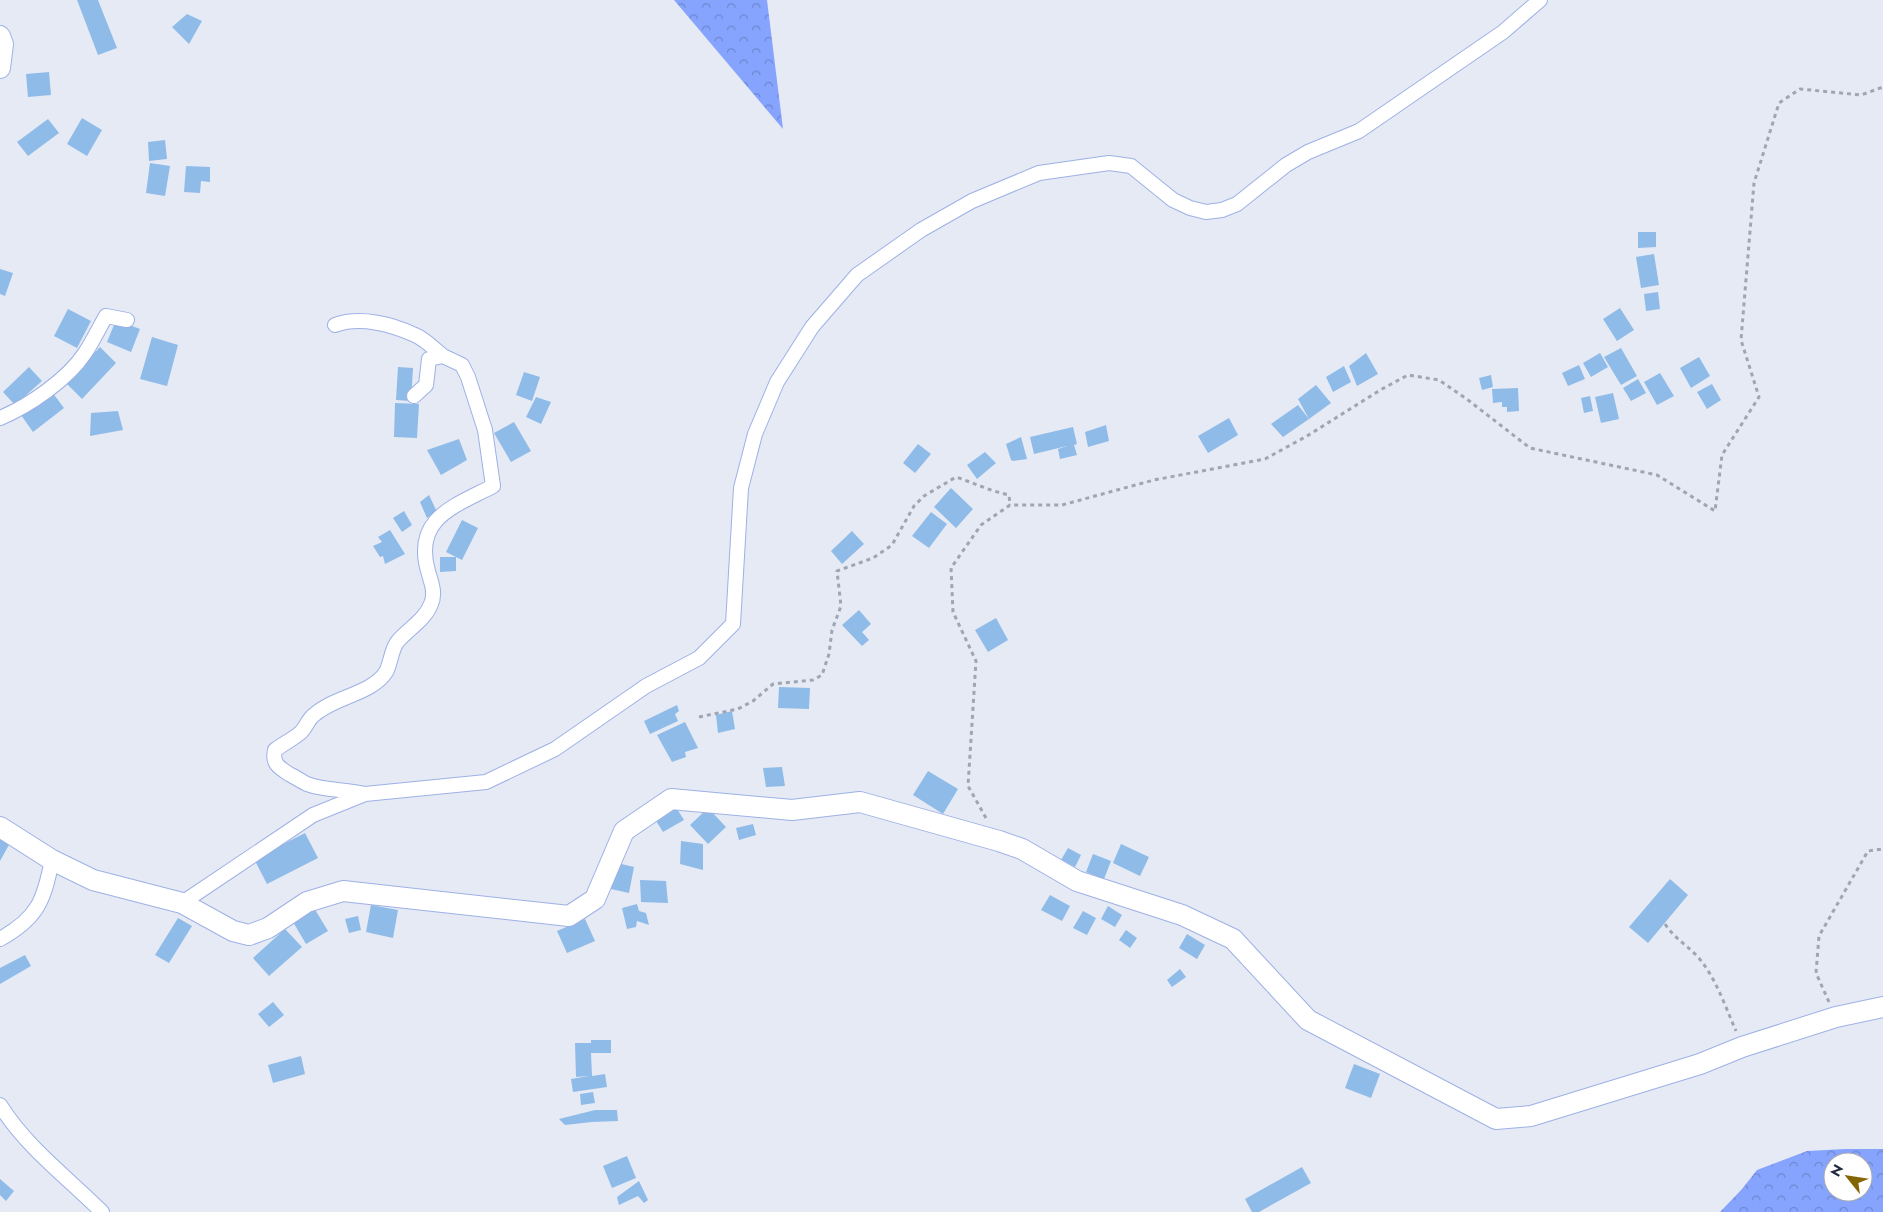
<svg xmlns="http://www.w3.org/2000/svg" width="1883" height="1212" font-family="Jost,sans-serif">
  <defs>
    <pattern id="forest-crowns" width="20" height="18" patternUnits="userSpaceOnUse" patternTransform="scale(1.25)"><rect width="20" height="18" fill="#86a4fe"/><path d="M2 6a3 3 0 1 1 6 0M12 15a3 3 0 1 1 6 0" fill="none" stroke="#6d86cf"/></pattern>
  </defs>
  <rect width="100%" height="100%" fill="#e6eaf5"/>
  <path fill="url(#forest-crowns)" fill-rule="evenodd" d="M 674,0 L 767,0 L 783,129 Z
    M 1845,1149 L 1883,1149 L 1883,1212 L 1720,1212 L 1742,1189 L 1757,1170 L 1807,1151 ZM 1833,1162 L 1863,1162 L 1863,1192 L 1833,1192 Z"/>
  <path fill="#8fbbe8" d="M 77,0 L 98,0 L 117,48 L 98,55 Z
    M 187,14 L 202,21 L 189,44 L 172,27 Z
    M 49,72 L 51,95 L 28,97 L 26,74 Z
    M 82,118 L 102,130 L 87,156 L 67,144 Z
    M 48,119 L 59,133 L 28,156 L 17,142 Z
    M 165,140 L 167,159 L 149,161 L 148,142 Z
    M 150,163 L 170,166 L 165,196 L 146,193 Z
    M 186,166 L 210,167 L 210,182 L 201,181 L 200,193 L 184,192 Z
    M 1638,232 L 1656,232 L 1656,247 L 1638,248 Z
    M 1654,254 L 1659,285 L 1641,288 L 1636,257 Z
    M 0,269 L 13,273 L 5,296 L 0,294 Z
    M 1658,292 L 1660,309 L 1646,311 L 1644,294 Z
    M 1620,308 L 1634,330 L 1617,341 L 1603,319 Z
    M 68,309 L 91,321 L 77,348 L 54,336 Z
    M 116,320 L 140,329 L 131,352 L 107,342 Z
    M 152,337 L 178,345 L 167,386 L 140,379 Z
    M 100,347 L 116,363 L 82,399 L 66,383 Z
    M 1621,348 L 1637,376 L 1621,385 L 1604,357 Z
    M 1366,353 L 1378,374 L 1357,386 L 1349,366 Z
    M 1600,353 L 1608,367 L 1591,377 L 1583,363 Z
    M 1699,357 L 1710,376 L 1691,388 L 1680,368 Z
    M 1579,365 L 1585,379 L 1568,386 L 1562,373 Z
    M 1344,366 L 1351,382 L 1333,392 L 1326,377 Z
    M 29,367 L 42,381 L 15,405 L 3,392 Z
    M 398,367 L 413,368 L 411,401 L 396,400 Z
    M 524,372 L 540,377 L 532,401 L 516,395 Z
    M 1660,373 L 1674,396 L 1657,405 L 1644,382 Z
    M 1491,375 L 1493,387 L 1482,390 L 1479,378 Z
    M 1638,379 L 1646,393 L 1631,401 L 1623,388 Z
    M 1712,384 L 1721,400 L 1707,409 L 1697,392 Z
    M 1316,385 L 1331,403 L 1309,419 L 1298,399 Z
    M 1518,388 L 1519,411 L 1507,412 L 1507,407 L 1502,407 L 1502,402 L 1493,403 L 1492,389 Z
    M 52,392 L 64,408 L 33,432 L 21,415 Z
    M 1613,393 L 1619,419 L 1601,423 L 1595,397 Z
    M 1590,396 L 1593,411 L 1584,413 L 1581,398 Z
    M 536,397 L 551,402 L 541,424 L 526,417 Z
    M 395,403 L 419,404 L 417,438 L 394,437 Z
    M 1298,405 L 1309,419 L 1283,437 L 1271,424 Z
    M 118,411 L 123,430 L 90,436 L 91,413 Z
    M 1229,418 L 1238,435 L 1208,453 L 1198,436 Z
    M 514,422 L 531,451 L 511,462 L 494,433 Z
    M 1106,425 L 1109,441 L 1088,447 L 1085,432 Z
    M 1073,427 L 1077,444 L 1074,445 L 1077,455 L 1060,459 L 1058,449 L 1067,446 L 1034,454 L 1030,437 Z
    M 1021,437 L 1027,459 L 1013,461 L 1011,460 L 1006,444 Z
    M 459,439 L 467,460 L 441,475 L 427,450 Z
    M 918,444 L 931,454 L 915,473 L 903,463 Z
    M 985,452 L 996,463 L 977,479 L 967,465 Z
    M 951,488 L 973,509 L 956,528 L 934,507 Z
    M 429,495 L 437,512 L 427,518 L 420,502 Z
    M 404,511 L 412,525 L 402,532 L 393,518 Z
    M 931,512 L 947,524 L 929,548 L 912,536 Z
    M 462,520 L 478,528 L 462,560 L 446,552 Z
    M 390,530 L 405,554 L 385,564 L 383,556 L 380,557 L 373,546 L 382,542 L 378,537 Z
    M 852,531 L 864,544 L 842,564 L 831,551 Z
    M 440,557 L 456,557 L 456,571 L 440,572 Z
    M 859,610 L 871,624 L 862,632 L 869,640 L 862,646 L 842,625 Z
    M 996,618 L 1008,640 L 988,652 L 975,630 Z
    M 779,687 L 810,688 L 809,709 L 778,708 Z
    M 677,705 L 679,711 L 675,714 L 678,721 L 650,734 L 644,721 Z
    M 732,711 L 735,729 L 718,733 L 716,715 Z
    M 685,722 L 698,748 L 685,752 L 686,757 L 672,762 L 657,735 Z
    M 782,767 L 785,786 L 766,787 L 763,768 Z
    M 928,771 L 958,789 L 943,814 L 913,795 Z
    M 674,804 L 684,820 L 663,832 L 653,816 Z
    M 708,808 L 726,827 L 708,844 L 690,825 Z
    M 753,824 L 756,835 L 739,840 L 736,828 Z
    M 305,833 L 318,858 L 267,884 L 254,859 Z
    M 0,837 L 10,843 L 0,861 Z
    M 681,841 L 703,844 L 703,870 L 680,864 Z
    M 1121,844 L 1149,857 L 1140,876 L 1113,863 Z
    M 1068,848 L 1081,855 L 1075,867 L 1061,860 Z
    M 1093,854 L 1111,861 L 1104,879 L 1086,872 Z
    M 617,863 L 634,867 L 629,893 L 611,889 Z
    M 1670,879 L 1688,895 L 1648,943 L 1629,927 Z
    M 640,880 L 666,881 L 668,903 L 641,902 Z
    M 1050,895 L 1070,906 L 1062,921 L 1041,910 Z
    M 637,904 L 639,911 L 646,913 L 649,925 L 637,921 L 636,927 L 627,929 L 622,908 Z
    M 371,905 L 398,910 L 393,938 L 366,932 Z
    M 1108,906 L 1122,915 L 1115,927 L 1101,919 Z
    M 314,908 L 328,931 L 306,944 L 293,922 Z
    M 1083,911 L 1096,918 L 1087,935 L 1073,928 Z
    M 358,916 L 361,930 L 349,933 L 345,919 Z
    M 178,918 L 192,926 L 169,963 L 155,955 Z
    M 585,919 L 595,941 L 567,953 L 557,931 Z
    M 285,929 L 302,947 L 269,976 L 253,958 Z
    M 1126,930 L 1137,938 L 1130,948 L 1119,940 Z
    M 1187,934 L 1205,945 L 1197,959 L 1179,948 Z
    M 25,955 L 31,966 L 0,984 L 0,968 Z
    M 1180,969 L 1186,977 L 1172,987 L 1167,980 Z
    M 273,1002 L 284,1015 L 269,1027 L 258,1014 Z
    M 591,1040 L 611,1040 L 611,1053 L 591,1053 L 592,1076 L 605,1074 L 607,1087 L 573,1092 L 571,1079 L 589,1076 L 576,1077 L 575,1043 L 591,1043 Z
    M 301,1056 L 305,1074 L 273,1083 L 268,1065 Z
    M 1354,1064 L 1380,1074 L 1371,1098 L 1345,1088 Z
    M 593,1092 L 595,1103 L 581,1105 L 580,1094 Z
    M 595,1110 L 617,1110 L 618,1121 L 592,1122 L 565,1125 L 559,1119 Z
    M 627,1156 L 636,1178 L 612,1188 L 603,1166 Z
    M 1302,1167 L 1311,1183 L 1259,1212 L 1252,1212 L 1245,1199 Z
    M 0,1179 L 14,1191 L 6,1201 L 0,1195 Z
    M 639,1181 L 648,1200 L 644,1203 L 638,1196 L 619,1205 L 617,1197 Z"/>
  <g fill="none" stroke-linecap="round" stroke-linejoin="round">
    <g stroke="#9db1e5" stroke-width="16">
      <path id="street" d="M 335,325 C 360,316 391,324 415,335 C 425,339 434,349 443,356
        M 0,418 C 29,406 68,379 85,353 C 93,341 99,328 106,316 L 127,320
        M 365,794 C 346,789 325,791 307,784 C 301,781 295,777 289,774 C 278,767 272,763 275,750 C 283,744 293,739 300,733 C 306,728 308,719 314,715 C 333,697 372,694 386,672 C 391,663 391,649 398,641 C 408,629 425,620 431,604 C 436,593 431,582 428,571 C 413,518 455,506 493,486 L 485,430 L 468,377 L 462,365 L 443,356 L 429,359 L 426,385 L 414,396
        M 182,903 L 313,815 L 365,794 L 486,782 L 555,749 L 646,686 L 699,658 L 733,624 L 741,488 L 755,434 L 777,382 L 812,327 L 857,275 L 921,230 L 972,201 L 1039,173 L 1109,163 L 1131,166 L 1173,200 L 1190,208 L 1206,212 L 1222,210 L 1237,204 L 1286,165 L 1308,152 L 1359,131 L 1503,32 L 1540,0
        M 0,939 C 38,918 44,900 52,860
        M 0,1105 C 27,1148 67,1177 102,1212"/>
    </g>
    <g stroke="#9db1e5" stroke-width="22">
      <path id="secondary" d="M 0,36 L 3,44 L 0,68
        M 0,827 L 52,860 L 93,880 L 182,903 L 233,931 L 249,935 L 268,928 L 307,902 L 343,891 L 569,916 L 595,899 L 624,831 L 671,799 L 792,810 L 860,802 L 999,841 L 1022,849 L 1077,881 L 1182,915 L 1233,939 L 1308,1020 L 1496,1119 L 1531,1116 L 1700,1064 L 1742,1047 L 1836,1017 L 1883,1007"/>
    </g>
    <path stroke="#a0a5b4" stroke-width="3" stroke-dasharray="4 4" stroke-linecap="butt" d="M 699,717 L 738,709 L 753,701 L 773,684 L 813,680 L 822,675 L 829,654 L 832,630 L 841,606 L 837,571 L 873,558 L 892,545 L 914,506 L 924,496 L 956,477 C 974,483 990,491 1009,495 L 1010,505
      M 986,818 L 968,786 L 976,661 L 953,612 L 951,568 L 981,525 L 1010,505 L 1062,505 L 1154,480 L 1265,459 L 1307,436 L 1382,389 L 1408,375 L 1439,380 L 1468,400 L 1530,448 L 1657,475 L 1715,511 L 1722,455 L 1759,397 L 1741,340 L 1754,183 L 1779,103 L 1800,89 L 1861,95 L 1883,87
      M 1665,924 C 1675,939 1687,945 1698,957 C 1716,978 1725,1006 1736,1031
      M 1829,1002 L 1816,973 L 1819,936 L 1868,851 L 1883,849"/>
    <use href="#street" stroke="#fff" stroke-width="14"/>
    <use href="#secondary" stroke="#fff" stroke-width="20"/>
  </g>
  <g transform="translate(1848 1177) rotate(300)"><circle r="24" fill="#ffffff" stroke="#a7aab3"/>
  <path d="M0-4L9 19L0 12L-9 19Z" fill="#846600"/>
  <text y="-8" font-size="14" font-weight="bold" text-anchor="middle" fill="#232b40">N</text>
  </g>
</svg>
